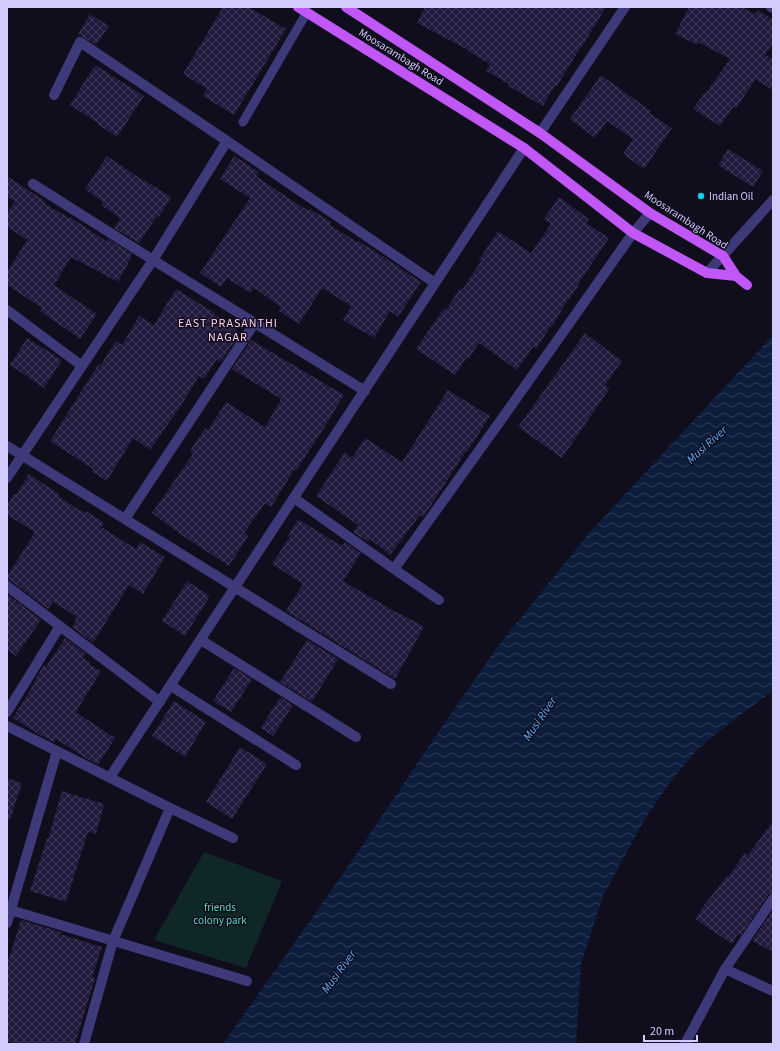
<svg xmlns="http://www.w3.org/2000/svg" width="780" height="1051" font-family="'Source Sans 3',sans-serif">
  <defs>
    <pattern id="water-waves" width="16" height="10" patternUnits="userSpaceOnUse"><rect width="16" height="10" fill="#0d1d3c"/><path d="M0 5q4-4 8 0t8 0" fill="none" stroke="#2f3c59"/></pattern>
    <pattern id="building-cross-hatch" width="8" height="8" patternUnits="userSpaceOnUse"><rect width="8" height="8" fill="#221a3d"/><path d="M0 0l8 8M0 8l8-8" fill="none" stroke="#413a5a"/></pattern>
  </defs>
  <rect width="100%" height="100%" fill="#100d1d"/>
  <path fill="#102727" d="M 204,852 L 282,881 L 246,968 L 154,940 Z"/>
  <path fill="url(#water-waves)" d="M 773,335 L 773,691 L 732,721 L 698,749 L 671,781 L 645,819 L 603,896 L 581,964 L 576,1044 L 223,1044 L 347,868 L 439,731 L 498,646 L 589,533 Z"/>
  <path fill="url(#building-cross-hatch)" d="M 223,7 L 249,7 L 286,29 L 234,115 L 203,96 L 207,89 L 183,74 Z
    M 425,7 L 606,7 L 581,48 L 580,48 L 557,86 L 555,85 L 543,106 L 508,86 L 509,84 L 486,71 L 490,64 L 468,51 L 468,50 L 417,23 Z
    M 689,7 L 741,7 L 755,14 L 758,10 L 773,20 L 773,43 L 765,55 L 773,60 L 773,91 L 756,79 L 736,108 L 733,107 L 720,126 L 693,109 L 705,92 L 706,93 L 730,59 L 698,42 L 697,45 L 675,34 Z
    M 90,14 L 109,26 L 96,45 L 78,34 Z
    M 95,65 L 144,96 L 117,137 L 97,124 L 98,123 L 70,105 Z
    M 601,75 L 651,111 L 649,113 L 672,128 L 644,169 L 623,154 L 633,139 L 607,121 L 595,138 L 570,119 Z
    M 728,149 L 763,171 L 753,187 L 718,165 Z
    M 107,156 L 144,181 L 144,180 L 171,197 L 159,217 L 157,216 L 139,243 L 114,228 L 120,218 L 101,205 L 103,202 L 85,189 Z
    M 234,156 L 259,172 L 256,176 L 293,201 L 309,211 L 310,209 L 331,222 L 330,225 L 357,242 L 358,241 L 384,257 L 421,282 L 398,317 L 390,311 L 374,338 L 343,320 L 351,306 L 322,288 L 299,324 L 279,311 L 281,307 L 254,288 L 250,293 L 227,278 L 221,287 L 200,273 L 250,198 L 220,179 Z
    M 7,176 L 45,201 L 44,203 L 69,218 L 70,217 L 106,241 L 107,238 L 132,254 L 131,255 L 132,256 L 118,282 L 71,257 L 54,285 L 97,314 L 80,339 L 40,311 L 42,308 L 7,285 L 7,272 L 27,240 L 7,227 L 7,213 L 15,201 L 7,197 Z
    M 559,197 L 589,219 L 586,223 L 609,238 L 578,284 L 579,285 L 564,306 L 552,327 L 551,326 L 536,349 L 533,347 L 517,370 L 479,343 L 469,358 L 467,357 L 455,375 L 416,349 L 444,308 L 446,310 L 460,288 L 462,290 L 481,261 L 479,260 L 498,231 L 531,253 L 551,224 L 544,219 Z
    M 176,289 L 215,313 L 214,314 L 237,328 L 236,330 L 240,333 L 221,362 L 216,360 L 204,379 L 199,376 L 182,404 L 150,450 L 133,438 L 107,481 L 91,471 L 93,469 L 50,441 L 98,365 L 100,366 L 116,341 L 122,345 L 139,316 L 154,325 Z
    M 585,333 L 622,361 L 605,385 L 610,388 L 562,458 L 518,427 Z
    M 27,338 L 62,360 L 44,388 L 10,365 Z
    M 251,340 L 344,395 L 322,431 L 296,471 L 294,470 L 271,507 L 265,503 L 244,533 L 248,536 L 229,566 L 180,534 L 152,513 L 193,454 L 190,451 L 205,428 L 208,430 L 226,402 L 265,427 L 281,399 L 232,369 Z
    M 448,390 L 490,416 L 467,452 L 466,451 L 430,507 L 423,517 L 420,515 L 390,555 L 370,539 L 368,542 L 353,532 L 358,525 L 316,496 L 345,452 L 352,458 L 365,438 L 402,462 Z
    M 29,474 L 59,494 L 58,496 L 84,513 L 86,511 L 104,523 L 101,527 L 136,549 L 140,542 L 165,557 L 143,594 L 129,585 L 93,643 L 72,627 L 77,617 L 53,602 L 48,609 L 11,581 L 7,580 L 7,576 L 35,532 L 7,515 L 7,506 L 14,494 L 16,495 Z
    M 298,519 L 342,546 L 345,542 L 361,553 L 343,581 L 401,615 L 401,614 L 424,627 L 395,679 L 286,611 L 303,584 L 272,564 L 290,536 L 288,535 Z
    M 187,581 L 210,596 L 185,636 L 162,621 Z
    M 7,594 L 41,620 L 16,656 L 7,650 Z
    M 65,638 L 86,654 L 83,658 L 90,662 L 89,664 L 101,671 L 76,712 L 115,738 L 98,765 L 89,760 L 56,739 L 54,742 L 40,735 L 13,718 L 35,682 L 34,681 L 44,665 L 46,667 Z
    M 307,640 L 338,659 L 312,702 L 280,682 Z
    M 234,668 L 252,679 L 231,712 L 213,701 Z
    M 280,697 L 293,705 L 273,736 L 261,728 Z
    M 174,701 L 206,722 L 185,757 L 152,736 Z
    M 240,747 L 267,764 L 232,819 L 206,802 Z
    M 7,778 L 22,783 L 10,820 L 7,820 Z
    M 62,791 L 104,804 L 96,834 L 88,832 L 66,902 L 30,891 L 47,838 L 48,839 Z
    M 773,821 L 773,893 L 768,895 L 741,935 L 738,934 L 732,944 L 695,919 L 705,904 L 728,875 L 729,876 L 745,853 L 748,855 Z
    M 773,910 L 773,952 L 752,941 Z
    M 21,920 L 61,932 L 60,934 L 102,947 L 92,977 L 95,978 L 75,1044 L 17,1044 L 7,1041 L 7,965 Z"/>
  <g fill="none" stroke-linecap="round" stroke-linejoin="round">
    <path stroke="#3e3a7a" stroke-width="9" d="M 243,122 L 307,12"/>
    <path stroke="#3e3a7a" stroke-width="10" d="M 771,7 L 773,8
      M 54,95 L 80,42 L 227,141 L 435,283
      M 540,133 L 625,7
      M 33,184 L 153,260 L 365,391
      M 7,310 L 82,366
      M 7,446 L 391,684
      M 7,478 L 153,260 L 227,141
      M 294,498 L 394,569
      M 125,519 L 254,324
      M 7,586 L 160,702
      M 439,600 L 394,569 L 501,420 L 633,233 L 650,213
      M 201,640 L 356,737
      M 171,686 L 296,765
      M 7,712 L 60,626
      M 7,726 L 170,808 L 233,838
      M 110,777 L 524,148
      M 7,909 L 247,981
      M 7,923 L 57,751
      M 725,969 L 773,991
      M 84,1044 L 113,941 L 170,808
      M 685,1044 L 725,969 L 773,899"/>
    <path stroke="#3e3a7a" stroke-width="10" d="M 707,273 L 773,200"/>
    <path stroke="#c157f7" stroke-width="10" d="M 298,7 L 524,148 L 633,233 L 707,273 L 736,276
      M 346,7 L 540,133 L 650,213 L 723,256 L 736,276 L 747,285"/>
  </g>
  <circle fill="#0bcbe9" stroke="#100d1d" stroke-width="1.5" cx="701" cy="196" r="4"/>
  <g text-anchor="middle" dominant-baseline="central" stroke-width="3" stroke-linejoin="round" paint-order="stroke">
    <g font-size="11" fill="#d3cbfd" stroke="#100d1d">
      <text transform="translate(401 57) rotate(32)">Moosarambagh Road</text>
      <text transform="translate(686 220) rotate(33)">Moosarambagh Road</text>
    </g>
    <g font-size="11" fill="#d3cbfd" stroke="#100d1d" text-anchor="start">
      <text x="709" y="196">Indian Oil</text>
    </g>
    <g font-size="11" fill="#5cd8bd" stroke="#100d1d">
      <text x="220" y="907">friends<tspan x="220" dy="13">colony park</tspan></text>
    </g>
    <g font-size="12" letter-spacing="1" fill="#fdcdea" stroke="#100d1d">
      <text x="228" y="323">EAST PRASANTHI<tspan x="228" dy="14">NAGAR</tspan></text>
    </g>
    <g font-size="12" font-style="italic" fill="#5eabf8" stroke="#100d1d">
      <text transform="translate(707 445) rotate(-42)">Musi River</text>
      <text transform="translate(540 719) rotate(-56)">Musi River</text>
      <text transform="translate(339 972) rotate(-54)">Musi River</text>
    </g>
  </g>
  <rect width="780" height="1051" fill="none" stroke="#d3cbfd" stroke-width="16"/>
  <path d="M644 1035v6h53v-6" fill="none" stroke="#d3cbfd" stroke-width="2"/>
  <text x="650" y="1035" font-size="12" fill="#d3cbfd" stroke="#100d1d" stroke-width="3" paint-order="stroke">20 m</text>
</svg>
